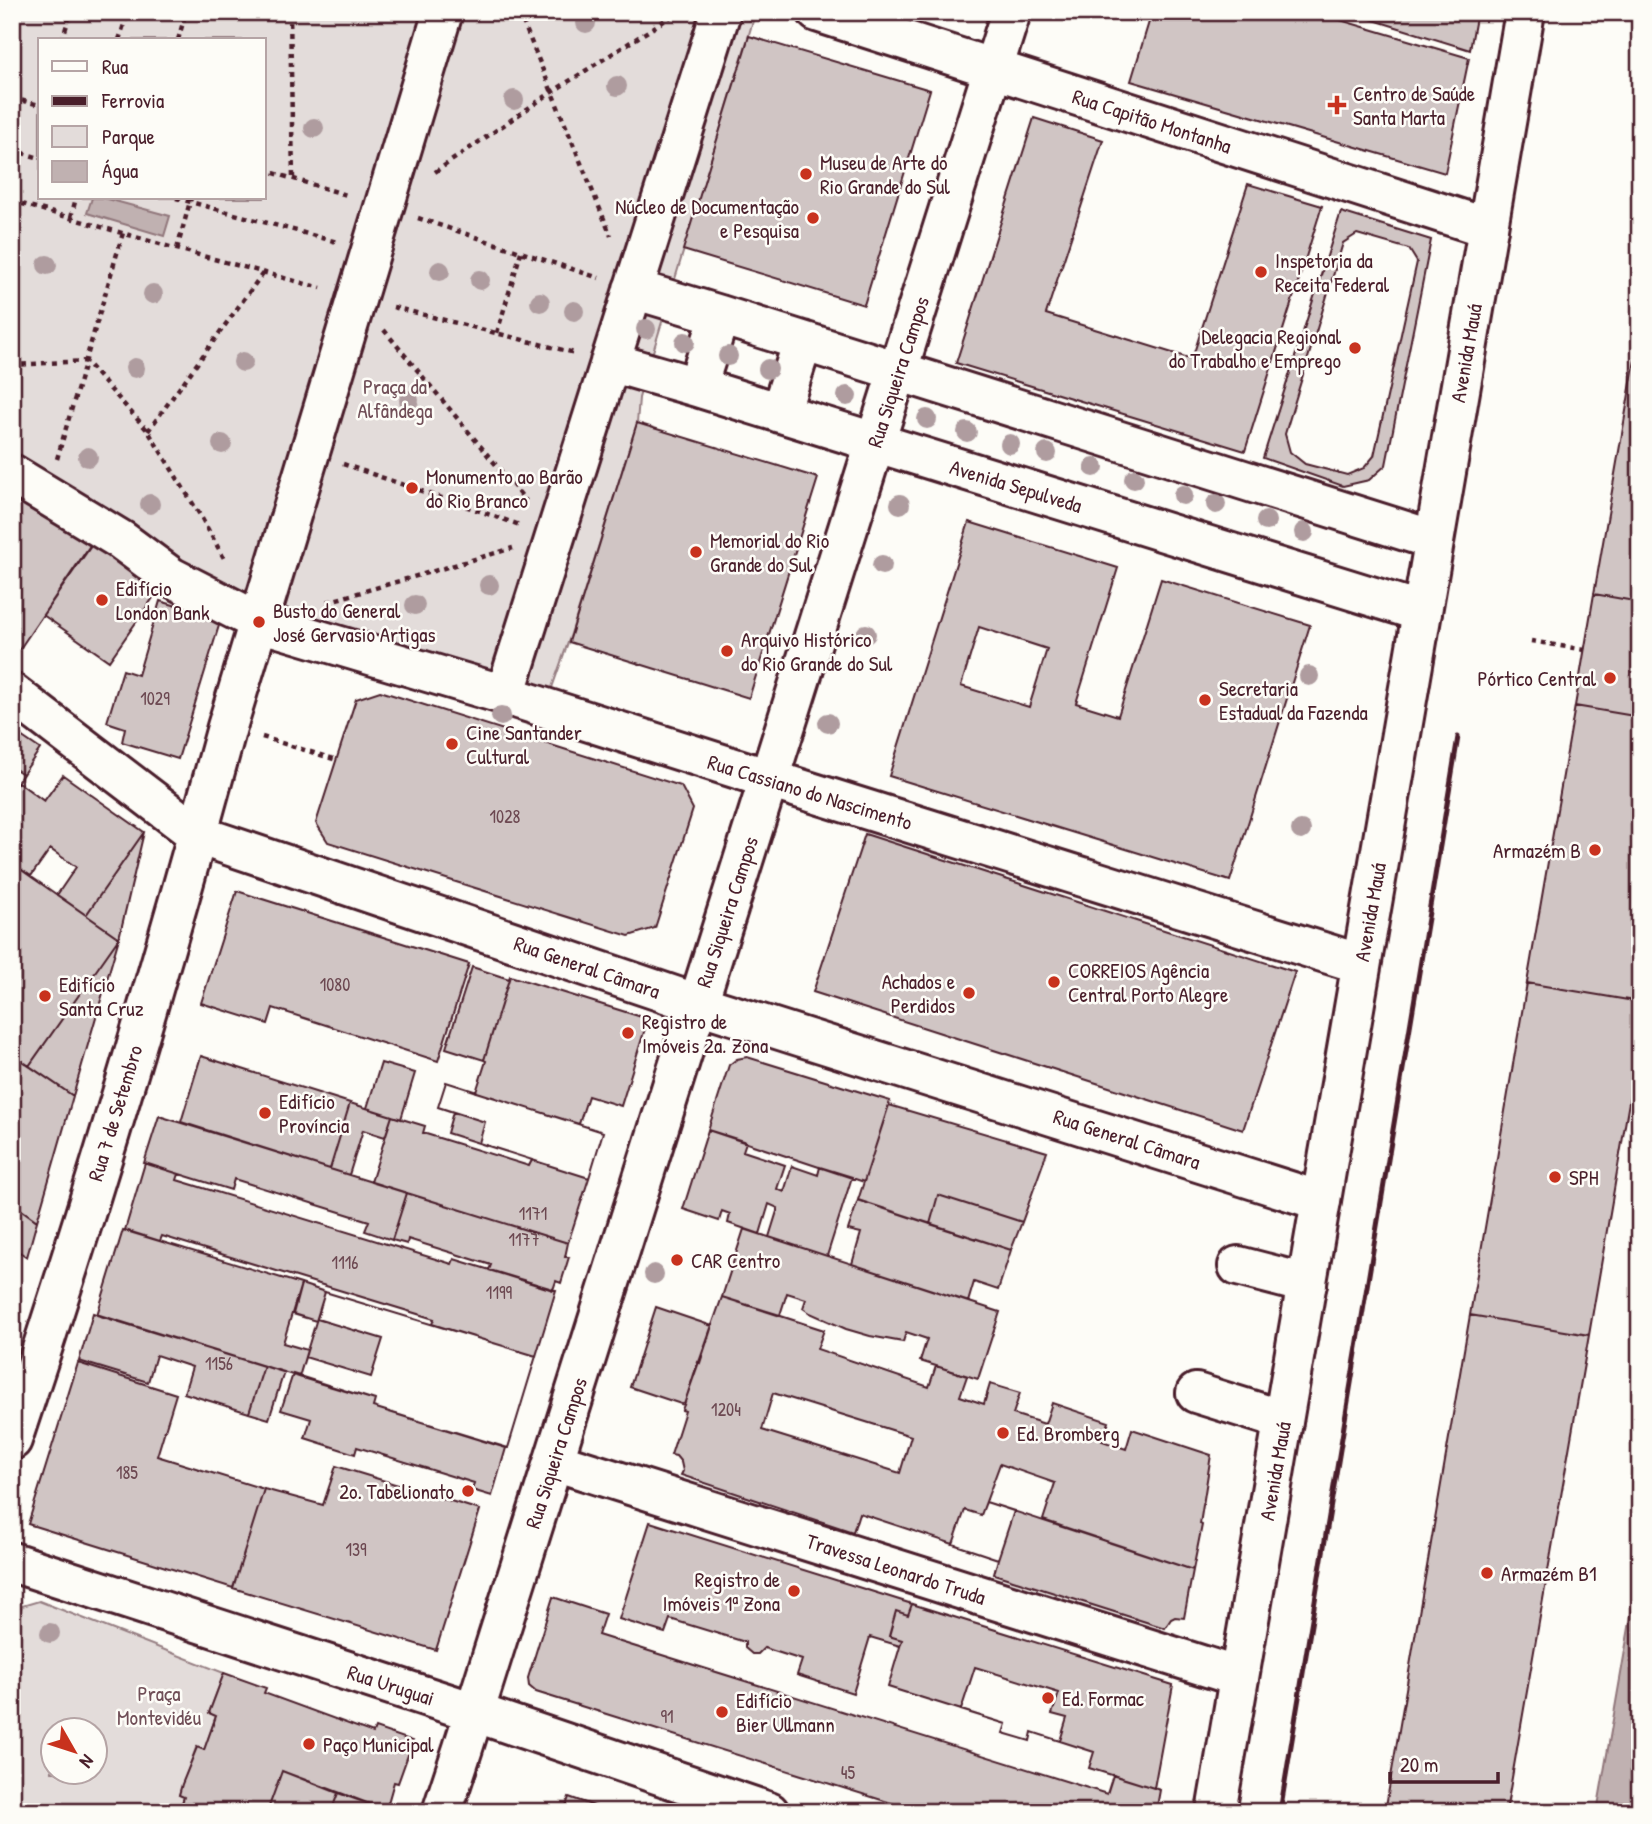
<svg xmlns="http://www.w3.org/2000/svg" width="1652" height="1824" font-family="'Patrick Hand',sans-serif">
  <rect width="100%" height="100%" fill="#fdfcf7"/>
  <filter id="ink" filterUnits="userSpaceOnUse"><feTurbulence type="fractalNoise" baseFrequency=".0143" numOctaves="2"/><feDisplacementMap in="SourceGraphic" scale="14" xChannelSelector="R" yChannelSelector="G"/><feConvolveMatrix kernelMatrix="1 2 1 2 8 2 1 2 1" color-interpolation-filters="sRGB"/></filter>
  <g filter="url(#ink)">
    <path fill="#e3dcda" stroke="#967e82" stroke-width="2" fill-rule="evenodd" d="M 12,12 L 727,12 L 753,21 L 639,398 L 637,423 L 571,634 L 549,696 L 259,622 L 12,489 ZM 40,40 L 264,40 L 264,198 L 40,198 Z
      M 39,1601 L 224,1673 L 209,1713 L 216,1716 L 204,1750 L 196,1748 L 179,1795 L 184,1797 L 179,1812 L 12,1812 L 12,1634 L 22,1606 ZM 52,1730 L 94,1730 L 94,1772 L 52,1772 Z"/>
    <path fill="#c0b1b1" stroke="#91777b" stroke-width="2" d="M 92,198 L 104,198 L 170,216 L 164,236 L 87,213 Z
      M 1640,1564 L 1640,1812 L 1597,1812 Z"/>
    <path fill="#d0c5c4" stroke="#4a1f2b" stroke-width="2" fill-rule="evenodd" d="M 949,12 L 971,12 L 969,18 Z
      M 1152,12 L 1313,12 L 1469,58 L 1445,173 L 1131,81 Z
      M 1348,12 L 1477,12 L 1470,50 Z
      M 749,36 L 930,90 L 864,305 L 683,250 Z
      M 1034,118 L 1103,140 L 1046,314 L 1192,359 L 1248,184 L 1322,206 L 1245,451 L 956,363 Z
      M 1341,212 L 1431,240 L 1386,465 L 1369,480 L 1343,486 L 1263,458 Z
      M 1357,234 L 1409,249 L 1417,262 L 1374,456 L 1364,468 L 1347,475 L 1305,464 L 1290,452 L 1285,434 L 1343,243 Z
      M 1637,348 L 1640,349 L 1640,602 L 1594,594 Z
      M 637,423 L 818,478 L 749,698 L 569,642 Z
      M 12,490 L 95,538 L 17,653 L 12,650 Z
      M 969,522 L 1118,568 L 1076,703 L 1118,716 L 1161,579 L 1310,625 L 1230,881 L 889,776 ZM 979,627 L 1047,649 L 1029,707 L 961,686 Z
      M 96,539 L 162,585 L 109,661 L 43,615 Z
      M 1594,594 L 1640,602 L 1640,717 L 1575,706 Z
      M 160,601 L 221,619 L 178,759 L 122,742 L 125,728 L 107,722 L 123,670 L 138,675 Z
      M 380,691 L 681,786 L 693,809 L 655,928 L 629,936 L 328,842 L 316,823 L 356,699 Z
      M 1575,706 L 1640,717 L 1640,1002 L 1527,983 Z
      M 12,730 L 40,749 L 12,790 Z
      M 12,767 L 23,774 L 12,790 Z
      M 63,775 L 144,832 L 86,915 L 57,895 L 76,867 L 50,849 L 31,876 L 12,863 L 12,790 L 18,782 L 44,801 Z
      M 144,832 L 119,938 L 86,915 Z
      M 865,834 L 1295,972 L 1243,1130 L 813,992 Z
      M 20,869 L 119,938 L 29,1066 L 12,1054 L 12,880 Z
      M 237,891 L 469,964 L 438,1061 L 273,1008 L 268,1024 L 201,1003 Z
      M 119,938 L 73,1096 L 29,1066 Z
      M 472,967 L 509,979 L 484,1060 L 446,1048 Z
      M 510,976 L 648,1019 L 621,1106 L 588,1096 L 579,1124 L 476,1092 L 486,1061 L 484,1060 Z
      M 1527,983 L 1640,1002 L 1640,1038 L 1589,1335 L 1470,1315 Z
      M 12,1054 L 73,1096 L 37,1221 L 12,1203 Z
      M 201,1056 L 350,1103 L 330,1169 L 181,1122 Z
      M 747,1057 L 890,1101 L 864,1182 L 708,1130 L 729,1065 L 737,1059 Z
      M 381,1063 L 415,1073 L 401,1119 L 367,1108 Z
      M 446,1082 L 603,1132 L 589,1178 L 447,1133 L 453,1112 L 438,1107 Z
      M 446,1082 L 603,1132 L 589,1178 L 479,1143 L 485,1122 L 438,1107 Z
      M 350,1103 L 392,1116 L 385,1137 L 363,1130 L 349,1175 L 330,1169 Z
      M 889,1105 L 1047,1152 L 1022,1222 L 938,1195 L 930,1224 L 858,1200 Z
      M 159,1116 L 407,1193 L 392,1240 L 365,1231 L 369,1221 L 234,1179 L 231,1190 L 144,1163 Z
      M 392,1116 L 425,1126 L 423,1133 L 529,1166 L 532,1160 L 589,1178 L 568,1243 L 371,1182 Z
      M 708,1130 L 746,1142 L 743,1151 L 785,1165 L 777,1189 L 784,1192 L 792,1166 L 818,1175 L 820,1167 L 852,1177 L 827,1256 L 769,1237 L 778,1208 L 769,1204 L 760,1234 L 728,1223 L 730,1214 L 722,1211 L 719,1221 L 683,1209 Z
      M 145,1163 L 179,1174 L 177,1180 L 452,1264 L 454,1259 L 556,1290 L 536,1356 L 432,1324 L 434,1319 L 162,1236 L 160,1241 L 125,1230 Z
      M 407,1193 L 568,1243 L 565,1257 L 569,1257 L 561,1283 L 556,1281 L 553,1290 L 489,1270 L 491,1265 L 408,1239 L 407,1244 L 392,1240 Z
      M 938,1195 L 1022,1222 L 1011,1250 L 930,1224 Z
      M 858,1200 L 1011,1250 L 998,1290 L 974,1282 L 968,1302 L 852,1264 L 861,1233 L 848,1230 Z
      M 12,1203 L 37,1221 L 27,1257 L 12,1247 Z
      M 12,1203 L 19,1208 L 12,1218 Z
      M 744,1229 L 1000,1312 L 978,1379 L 920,1361 L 927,1339 L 906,1332 L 903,1342 L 870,1336 L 846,1329 L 810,1313 L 803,1308 L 806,1299 L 787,1293 L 780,1315 L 722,1297 Z
      M 123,1230 L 301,1284 L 283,1343 L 307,1350 L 299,1377 L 97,1315 Z
      M 301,1284 L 325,1292 L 316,1321 L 293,1314 Z
      M 325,1292 L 536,1356 L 508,1448 L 373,1407 L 375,1400 L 299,1377 Z
      M 325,1292 L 536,1356 L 508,1448 L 373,1407 L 375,1400 L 299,1377 L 305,1357 L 371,1377 L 383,1339 L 317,1319 Z
      M 722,1297 L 824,1330 L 817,1349 L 929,1387 L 936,1366 L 967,1376 L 960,1396 L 984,1404 L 990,1384 L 1020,1393 L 1013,1414 L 1045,1424 L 1052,1403 L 1109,1422 L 1102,1441 L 1126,1449 L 1132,1429 L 1211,1455 L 1200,1524 L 1202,1525 L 1193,1570 L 1043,1520 L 1055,1483 L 1000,1464 L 981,1515 L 965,1510 L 953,1544 L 859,1513 L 853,1532 L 681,1475 L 683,1471 L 681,1462 L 676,1456 L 671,1455 L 685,1411 L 682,1410 ZM 773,1393 L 911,1436 L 900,1473 L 762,1430 Z
      M 656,1307 L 712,1326 L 700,1363 L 698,1362 L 684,1405 L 630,1387 Z
      M 93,1313 L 264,1366 L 249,1413 L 184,1393 L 192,1367 L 156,1355 L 148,1382 L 79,1361 Z
      M 1470,1315 L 1589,1335 L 1506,1812 L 1385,1812 Z
      M 78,1363 L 176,1394 L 157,1456 L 264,1489 L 233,1588 L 28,1524 Z
      M 264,1366 L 284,1372 L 269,1419 L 249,1413 Z
      M 293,1374 L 375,1400 L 373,1407 L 506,1448 L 492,1496 L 472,1490 L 474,1483 L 357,1447 L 355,1454 L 305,1438 L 311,1419 L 281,1410 Z
      M 336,1466 L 480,1510 L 436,1650 L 233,1588 L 264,1489 L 323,1505 Z
      M 986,1502 L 1193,1570 L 1184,1618 L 1175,1617 L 1171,1619 L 1165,1628 L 994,1574 L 998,1559 L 953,1544 L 965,1510 L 981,1515 Z
      M 986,1502 L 1014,1511 L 998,1559 L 953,1544 L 965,1510 L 981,1515 Z
      M 650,1522 L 912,1604 L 908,1615 L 896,1611 L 889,1636 L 902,1640 L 900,1646 L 870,1637 L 853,1693 L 797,1675 L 802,1660 L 764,1648 L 758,1654 L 752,1654 L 745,1648 L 745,1642 L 670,1619 L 665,1633 L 619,1619 Z
      M 553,1597 L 605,1614 L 598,1635 L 1107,1794 L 1113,1775 L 1160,1790 L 1156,1812 L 920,1812 L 536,1692 L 529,1686 L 528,1678 Z
      M 912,1604 L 1173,1685 L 1154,1788 L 1089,1768 L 1094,1752 L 1032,1732 L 1030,1741 L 1003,1733 L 1006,1724 L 888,1687 L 902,1640 L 889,1636 L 896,1611 L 908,1615 Z
      M 975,1667 L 1059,1693 L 1052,1714 L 1067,1718 L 1060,1741 L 1032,1732 L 1030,1741 L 1003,1733 L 1006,1724 L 961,1710 Z
      M 224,1673 L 266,1688 L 264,1693 L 373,1733 L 375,1728 L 413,1741 L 398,1783 L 394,1782 L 386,1810 L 282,1771 L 267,1812 L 179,1812 L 184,1797 L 179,1795 L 182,1784 L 197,1747 L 204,1750 L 216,1716 L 209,1713 Z
      M 282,1771 L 338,1793 L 331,1812 L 267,1812 Z
      M 338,1793 L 386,1810 L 385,1812 L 331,1812 Z
      M 569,1797 L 611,1812 L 564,1812 Z"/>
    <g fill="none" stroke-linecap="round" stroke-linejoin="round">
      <g stroke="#4a1f2b" stroke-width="44">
        <path id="minor" d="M 817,12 L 1488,228
          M 633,289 L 720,315 L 1434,540
          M 610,362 L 697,387 L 1422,612
          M 697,387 L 720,315
          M 780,413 L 803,341
          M 12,474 L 121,540 L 171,577 L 259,622 L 505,695 L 769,779 L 1361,964
          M 12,693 L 198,835 L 698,1004 L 1321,1201
          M 505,695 L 721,12
          M 1238,1266 L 1307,1284
          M 1196,1393 L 1283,1420
          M 12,1440 C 91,1204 162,966 227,727 L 443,12
          M 554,1461 L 1239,1677
          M 12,1562 L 474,1712 L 769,1812"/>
      </g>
      <g stroke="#4a1f2b" stroke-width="44">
        <path id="major" d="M 442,1812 L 463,1748 L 1011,12
          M 1216,1812 L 1525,12"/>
      </g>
      <path stroke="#4a1f2b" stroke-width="4.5" stroke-dasharray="5 5" stroke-linecap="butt" d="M 290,12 L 293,179
        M 519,12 L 611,236
        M 62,40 L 71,12
        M 119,40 L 128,12
        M 178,40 L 186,12
        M 12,98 L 40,105
        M 12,150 L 40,158
        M 264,170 L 350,196
        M 435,172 L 552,92 L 678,12
        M 176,198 L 337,242
        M 12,201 L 177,249 L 321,288
        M 12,216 L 16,202
        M 71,217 L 76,198
        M 418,218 L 599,278
        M 177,249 L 191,198
        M 393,307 L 575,353
        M 384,330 L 526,501
        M 497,333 L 521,252
        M 12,365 L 85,361 L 148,431 L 200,515 L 225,560
        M 148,431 L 263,273
        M 57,459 L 123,233
        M 343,464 L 520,525
        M 327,602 L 513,548
        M 1531,641 L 1585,650
        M 262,737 L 337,760"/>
      <use href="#minor" stroke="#fdfcf7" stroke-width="38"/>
      <use href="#major" stroke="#fdfcf7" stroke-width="38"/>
      <path stroke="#4a1f2b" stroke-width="5" d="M 1280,1812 L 1458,737"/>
    </g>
    <g fill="#af9c9f">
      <circle cx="586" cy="23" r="10"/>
      <circle cx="617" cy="86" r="10"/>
      <circle cx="514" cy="100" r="10"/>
      <circle cx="314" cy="128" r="10"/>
      <circle cx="47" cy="265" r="10"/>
      <circle cx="440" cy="271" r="10"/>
      <circle cx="480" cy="280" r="10"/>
      <circle cx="153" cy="294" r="10"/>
      <circle cx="540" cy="302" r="10"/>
      <circle cx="574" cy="311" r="10"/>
      <circle cx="646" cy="329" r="10"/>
      <circle cx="685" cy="342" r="10"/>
      <circle cx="728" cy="356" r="10"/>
      <circle cx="243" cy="362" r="10"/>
      <circle cx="135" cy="368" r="10"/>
      <circle cx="768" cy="369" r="10"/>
      <circle cx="847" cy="396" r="10"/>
      <circle cx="409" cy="400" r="10"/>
      <circle cx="927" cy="419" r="10"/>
      <circle cx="967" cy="432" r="10"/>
      <circle cx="222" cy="444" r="10"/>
      <circle cx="1010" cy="444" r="10"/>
      <circle cx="1047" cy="453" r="10"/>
      <circle cx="88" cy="457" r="10"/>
      <circle cx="1094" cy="467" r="10"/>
      <circle cx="1134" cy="479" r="10"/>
      <circle cx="1183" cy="495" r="10"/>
      <circle cx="150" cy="504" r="10"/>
      <circle cx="900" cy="504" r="10"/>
      <circle cx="1216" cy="504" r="10"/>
      <circle cx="1266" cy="521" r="10"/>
      <circle cx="1304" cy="532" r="10"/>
      <circle cx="882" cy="565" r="10"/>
      <circle cx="489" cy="585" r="10"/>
      <circle cx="415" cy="605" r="10"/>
      <circle cx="866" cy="634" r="10"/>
      <circle cx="1309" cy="676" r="10"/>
      <circle cx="501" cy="716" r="10"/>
      <circle cx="828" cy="723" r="10"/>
      <circle cx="1301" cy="830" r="10"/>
      <circle cx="654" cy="1274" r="10"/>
      <circle cx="50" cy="1633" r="10"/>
    </g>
  </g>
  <g fill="#c8321e" stroke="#fdfcf7" stroke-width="2.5">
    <path d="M1333.5 94.5h7v7h7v7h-7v7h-7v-7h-7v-7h7z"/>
    <circle cx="806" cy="174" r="7"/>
    <circle cx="813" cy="218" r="7"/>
    <circle cx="1261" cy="272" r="7"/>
    <circle cx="1355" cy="348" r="7"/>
    <circle cx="412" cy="488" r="7"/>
    <circle cx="696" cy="552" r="7"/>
    <circle cx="102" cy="600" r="7"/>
    <circle cx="259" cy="622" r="7"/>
    <circle cx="727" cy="651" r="7"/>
    <circle cx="1610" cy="678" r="7"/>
    <circle cx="1205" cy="700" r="7"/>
    <circle cx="452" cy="744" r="7"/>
    <circle cx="1595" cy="850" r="7"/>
    <circle cx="1054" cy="982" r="7"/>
    <circle cx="969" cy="993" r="7"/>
    <circle cx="45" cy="996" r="7"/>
    <circle cx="628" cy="1033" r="7"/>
    <circle cx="265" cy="1113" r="7"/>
    <circle cx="1555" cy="1177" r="7"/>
    <circle cx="677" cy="1260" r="7"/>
    <circle cx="1003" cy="1433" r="7"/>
    <circle cx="468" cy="1491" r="7"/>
    <circle cx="1487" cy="1573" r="7"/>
    <circle cx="794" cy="1591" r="7"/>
    <circle cx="1048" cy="1698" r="7"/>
    <circle cx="722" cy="1712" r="7"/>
    <circle cx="309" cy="1744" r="7"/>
  </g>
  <g text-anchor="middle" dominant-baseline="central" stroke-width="5" stroke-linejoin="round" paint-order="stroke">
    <g font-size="18" fill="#6c4851">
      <text x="155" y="698">1029</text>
      <text x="505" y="816">1028</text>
      <text x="335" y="984">1080</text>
      <text x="533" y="1213">1171</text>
      <text x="524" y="1239">1177</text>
      <text x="345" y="1262">1116</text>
      <text x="499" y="1292">1199</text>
      <text x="219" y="1363">1156</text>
      <text x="726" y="1409">1204</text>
      <text x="127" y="1472">185</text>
      <text x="356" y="1549">139</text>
      <text x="667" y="1716">91</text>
      <text x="848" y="1772">45</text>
    </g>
    <g font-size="21" fill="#4a1f2b" stroke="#fdfcf7" text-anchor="start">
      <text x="1353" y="93">Centro de Saúde<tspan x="1353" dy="24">Santa Marta</tspan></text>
      <text x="820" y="162">Museu de Arte do<tspan x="820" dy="24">Rio Grande do Sul</tspan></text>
      <text x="799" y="206" text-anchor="end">Núcleo de Documentação<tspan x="799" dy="24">e Pesquisa</tspan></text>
      <text x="1275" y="260">Inspetoria da<tspan x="1275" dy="24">Receita Federal</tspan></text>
      <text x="1341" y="336" text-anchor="end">Delegacia Regional<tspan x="1341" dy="24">do Trabalho e Emprego</tspan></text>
      <text x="426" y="476">Monumento ao Barão<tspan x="426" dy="24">do Rio Branco</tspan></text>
      <text x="710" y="540">Memorial do Rio<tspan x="710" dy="24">Grande do Sul</tspan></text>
      <text x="116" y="588">Edifício<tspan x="116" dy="24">London Bank</tspan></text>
      <text x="273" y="610">Busto do General<tspan x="273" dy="24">José Gervasio Artigas</tspan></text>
      <text x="741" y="639">Arquivo Histórico<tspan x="741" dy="24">do Rio Grande do Sul</tspan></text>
      <text x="1596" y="678" text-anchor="end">Pórtico Central</text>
      <text x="1219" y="688">Secretaria<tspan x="1219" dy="24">Estadual da Fazenda</tspan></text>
      <text x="466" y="732">Cine Santander<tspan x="466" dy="24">Cultural</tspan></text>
      <text x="1581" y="850" text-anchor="end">Armazém B</text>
      <text x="1068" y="970">CORREIOS Agência<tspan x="1068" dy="24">Central Porto Alegre</tspan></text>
      <text x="955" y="981" text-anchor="end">Achados e<tspan x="955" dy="24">Perdidos</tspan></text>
      <text x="59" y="984">Edifício<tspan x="59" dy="24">Santa Cruz</tspan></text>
      <text x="642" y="1021">Registro de<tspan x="642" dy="24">Imóveis 2a. Zona</tspan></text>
      <text x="279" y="1101">Edifício<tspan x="279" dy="24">Província</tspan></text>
      <text x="1569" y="1177">SPH</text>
      <text x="691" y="1260">CAR Centro</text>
      <text x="1017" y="1433">Ed. Bromberg</text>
      <text x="454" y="1491" text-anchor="end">2o. Tabelionato</text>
      <text x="1501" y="1573">Armazém B1</text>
      <text x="780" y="1579" text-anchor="end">Registro de<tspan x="780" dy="24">Imóveis 1ª Zona</tspan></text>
      <text x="1062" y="1698">Ed. Formac</text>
      <text x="736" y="1700">Edifício<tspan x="736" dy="24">Bier Ullmann</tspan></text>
      <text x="323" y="1744">Paço Municipal</text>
    </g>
    <g font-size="21" fill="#4a1f2b" stroke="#fdfcf7">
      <text transform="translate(1152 121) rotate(18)">Rua Capitão Montanha</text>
      <text transform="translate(1466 353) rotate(-80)">Avenida Mauá</text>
      <text transform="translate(898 372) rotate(-72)">Rua Siqueira Campos</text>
      <text transform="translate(1016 486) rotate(17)">Avenida Sepulveda</text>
      <text transform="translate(810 792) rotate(17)">Rua Cassiano do Nascimento</text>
      <text transform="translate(727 912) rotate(-72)">Rua Siqueira Campos</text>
      <text transform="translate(1370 912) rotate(-80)">Avenida Mauá</text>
      <text transform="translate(587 967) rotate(19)">Rua General Câmara</text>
      <text transform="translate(115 1113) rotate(-73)">Rua 7 de Setembro</text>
      <text transform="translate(1127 1139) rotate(18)">Rua General Câmara</text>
      <text transform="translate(556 1453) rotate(-72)">Rua Siqueira Campos</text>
      <text transform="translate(1275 1471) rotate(-80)">Avenida Mauá</text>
      <text transform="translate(896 1569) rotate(18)">Travessa Leonardo Truda</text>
      <text transform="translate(391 1685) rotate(18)">Rua Uruguai</text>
    </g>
    <g font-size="21" fill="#704e57" stroke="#fdfcf7">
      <text x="395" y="386">Praça da<tspan x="395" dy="24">Alfândega</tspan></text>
      <text x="159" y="1693">Praça<tspan x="159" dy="24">Montevidéu</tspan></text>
    </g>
  </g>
  <rect width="1652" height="1824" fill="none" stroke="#fdfcf7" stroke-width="42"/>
  <rect x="21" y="21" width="1610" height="1782" fill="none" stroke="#4a1f2b" stroke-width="2.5" filter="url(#ink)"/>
  <rect x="38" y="38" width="228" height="161" fill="#fdfcf7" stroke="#b5a4a5" stroke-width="2"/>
  <rect x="52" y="61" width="35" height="10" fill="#fdfcf7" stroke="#b5a4a5" stroke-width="2"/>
  <text x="102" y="74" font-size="21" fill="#4a1f2b">Rua</text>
  <rect x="52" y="96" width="35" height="10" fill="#4a1f2b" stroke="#b5a4a5" stroke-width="2"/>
  <text x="102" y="108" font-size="21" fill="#4a1f2b">Ferrovia</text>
  <rect x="52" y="126" width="35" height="21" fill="#e3dcda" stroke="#b5a4a5" stroke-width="2"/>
  <text x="102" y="144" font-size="21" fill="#4a1f2b">Parque</text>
  <rect x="52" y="161" width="35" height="21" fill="#c0b1b1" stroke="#b5a4a5" stroke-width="2"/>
  <text x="102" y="178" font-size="21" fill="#4a1f2b">Água</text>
  <g transform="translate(74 1751) rotate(129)"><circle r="33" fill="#fdfcf7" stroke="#b5a4a5" stroke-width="2"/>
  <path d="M0-5L12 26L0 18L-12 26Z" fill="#c8321e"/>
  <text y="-10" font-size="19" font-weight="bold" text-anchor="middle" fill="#4a1f2b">N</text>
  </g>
  <path d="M1390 1772v10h108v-10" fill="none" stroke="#4a1f2b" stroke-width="3.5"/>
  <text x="1400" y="1772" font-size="21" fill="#4a1f2b" stroke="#fdfcf7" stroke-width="5" paint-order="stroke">20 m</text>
</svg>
